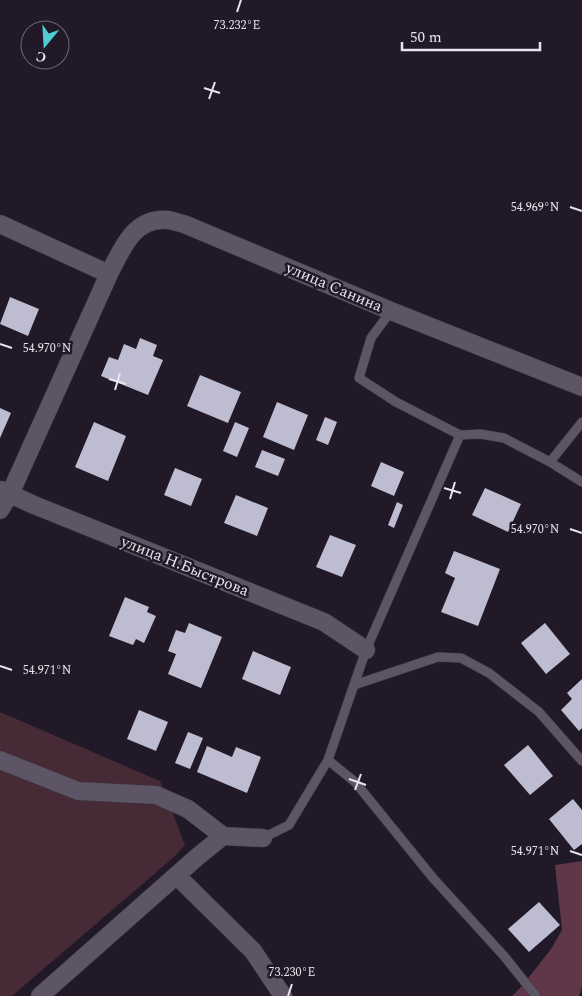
<svg xmlns="http://www.w3.org/2000/svg" width="582" height="996" font-family="Spectral,serif">
  <rect width="100%" height="100%" fill="#211927"/>
  <path fill="#462b37" d="M 0,712 L 160,781 L 185,845 L 174,857 L 12,996 L 0,996 Z"/>
  <path fill="#603649" d="M 582,861 L 582,987 L 579,996 L 512,996 L 522,986 L 551,949 L 562,930 L 555,865 Z"/>
  <path fill="#bdbcd1" d="M 10,297 L 39,309 L 28,336 L 0,324 Z
    M 140,338 L 157,345 L 153,356 L 163,360 L 148,395 L 101,376 L 109,357 L 118,360 L 124,344 L 136,349 Z
    M 200,375 L 241,392 L 228,423 L 187,406 Z
    M 277,402 L 308,415 L 294,450 L 263,437 Z
    M 0,408 L 11,413 L 0,438 Z
    M 325,417 L 337,422 L 328,445 L 316,440 Z
    M 94,422 L 126,436 L 108,481 L 75,467 Z
    M 235,422 L 249,428 L 237,457 L 223,451 Z
    M 262,450 L 285,459 L 278,476 L 255,467 Z
    M 381,462 L 404,472 L 394,496 L 371,486 Z
    M 175,468 L 202,479 L 191,506 L 164,495 Z
    M 485,488 L 521,504 L 508,532 L 472,515 Z
    M 236,495 L 268,508 L 257,536 L 224,523 Z
    M 397,502 L 403,505 L 394,528 L 388,525 Z
    M 330,535 L 356,545 L 342,577 L 316,567 Z
    M 454,551 L 500,569 L 478,626 L 441,612 L 455,578 L 445,573 Z
    M 125,597 L 149,607 L 147,612 L 156,616 L 144,643 L 136,639 L 133,645 L 109,636 Z
    M 189,623 L 222,637 L 201,688 L 168,674 L 176,654 L 168,651 L 176,630 L 185,633 Z
    M 545,623 L 570,654 L 546,674 L 521,643 Z
    M 253,651 L 291,667 L 280,695 L 242,679 Z
    M 582,679 L 582,728 L 579,731 L 561,710 L 572,699 L 567,693 Z
    M 139,710 L 168,722 L 156,751 L 127,739 Z
    M 188,732 L 203,738 L 190,769 L 175,763 Z
    M 528,745 L 553,776 L 530,795 L 504,765 Z
    M 207,746 L 232,757 L 236,747 L 261,757 L 247,793 L 197,772 Z
    M 573,799 L 582,810 L 582,844 L 574,850 L 549,819 Z
    M 539,902 L 560,925 L 529,952 L 508,929 Z"/>
  <g fill="none" stroke-linecap="round" stroke-linejoin="round">
    <g stroke="#3b3641" stroke-width="10">
      <path id="lane" d="M 391,311 L 371,338 L 359,378 L 396,402 L 460,435 L 480,434 L 504,438 L 550,462 L 582,482
        M 550,462 L 582,422
        M 354,685 L 438,657 L 461,658 L 489,673 L 539,712 L 582,761
        M 328,760 L 355,782 L 433,878 L 504,956 L 536,996
        M 263,838 L 289,825 L 328,760 L 366,650 L 460,435"/>
    </g>
    <g stroke="#3b3641" stroke-width="19">
      <path id="street" d="M 0,224 L 109,274
        M 1,490 L 34,505 L 324,622 L 366,650
        M 0,510 L 10,494 L 109,274 C 122,249 134,216 169,220 C 174,221 179,223 184,224 L 391,311 L 582,387
        M 0,760 L 78,791 L 156,795 L 188,809 L 223,836 L 263,838
        M 177,876 L 253,951 L 283,996
        M 40,996 L 196,858 L 223,836"/>
    </g>
    <use href="#lane" stroke="#5d5465" stroke-width="9"/>
    <use href="#street" stroke="#5d5465" stroke-width="18"/>
  </g>
  <path fill="none" stroke="#e8e3ed" stroke-width="2" d="M 237,12 L 241,0M 204,88 L 220,93M 209,99 L 215,82M 570,207 L 582,211M 0,344 L 12,348M 109,379 L 126,384M 115,390 L 120,373M 444,488 L 461,493M 450,499 L 455,482M 570,529 L 582,533M 0,666 L 12,670M 349,779 L 366,785M 355,790 L 361,774M 570,851 L 582,855M 288,996 L 292,984"/>
  <g text-anchor="middle" dominant-baseline="central" stroke-width="5" stroke-linejoin="round" paint-order="stroke">
    <g font-size="16" fill="#e8e3ed" stroke="#211927">
      <text transform="translate(334 287) rotate(23)">улица Санина</text>
      <text transform="translate(185 566) rotate(22)">улица Н.Быстрова</text>
    </g>
  </g>
  <g font-size="12" text-anchor="middle" fill="#e8e3ed" stroke="#211927" stroke-width="5" stroke-linejoin="round" paint-order="stroke">
    <text x="237" y="29">73.232°E</text>
    <text x="535" y="211">54.969°N</text>
    <text x="47" y="352">54.970°N</text>
    <text x="535" y="533">54.970°N</text>
    <text x="47" y="674">54.971°N</text>
    <text x="535" y="855">54.971°N</text>
    <text x="292" y="976">73.230°E</text>
  </g>
  <g transform="translate(45 45) rotate(198)"><circle r="24" fill="#211927" stroke="#716a76"/>
  <path d="M0-4L9 19L0 12L-9 19Z" fill="#51ccd4"/>
  <text y="-8" font-size="14" font-weight="bold" text-anchor="middle" fill="#e8e3ed">С</text>
  </g>
  <path d="M402 42v8h138v-8" fill="none" stroke="#e8e3ed" stroke-width="2.5"/>
  <text x="410" y="42" font-size="15" fill="#e8e3ed" stroke="#211927" stroke-width="4" paint-order="stroke">50 m</text>
</svg>
